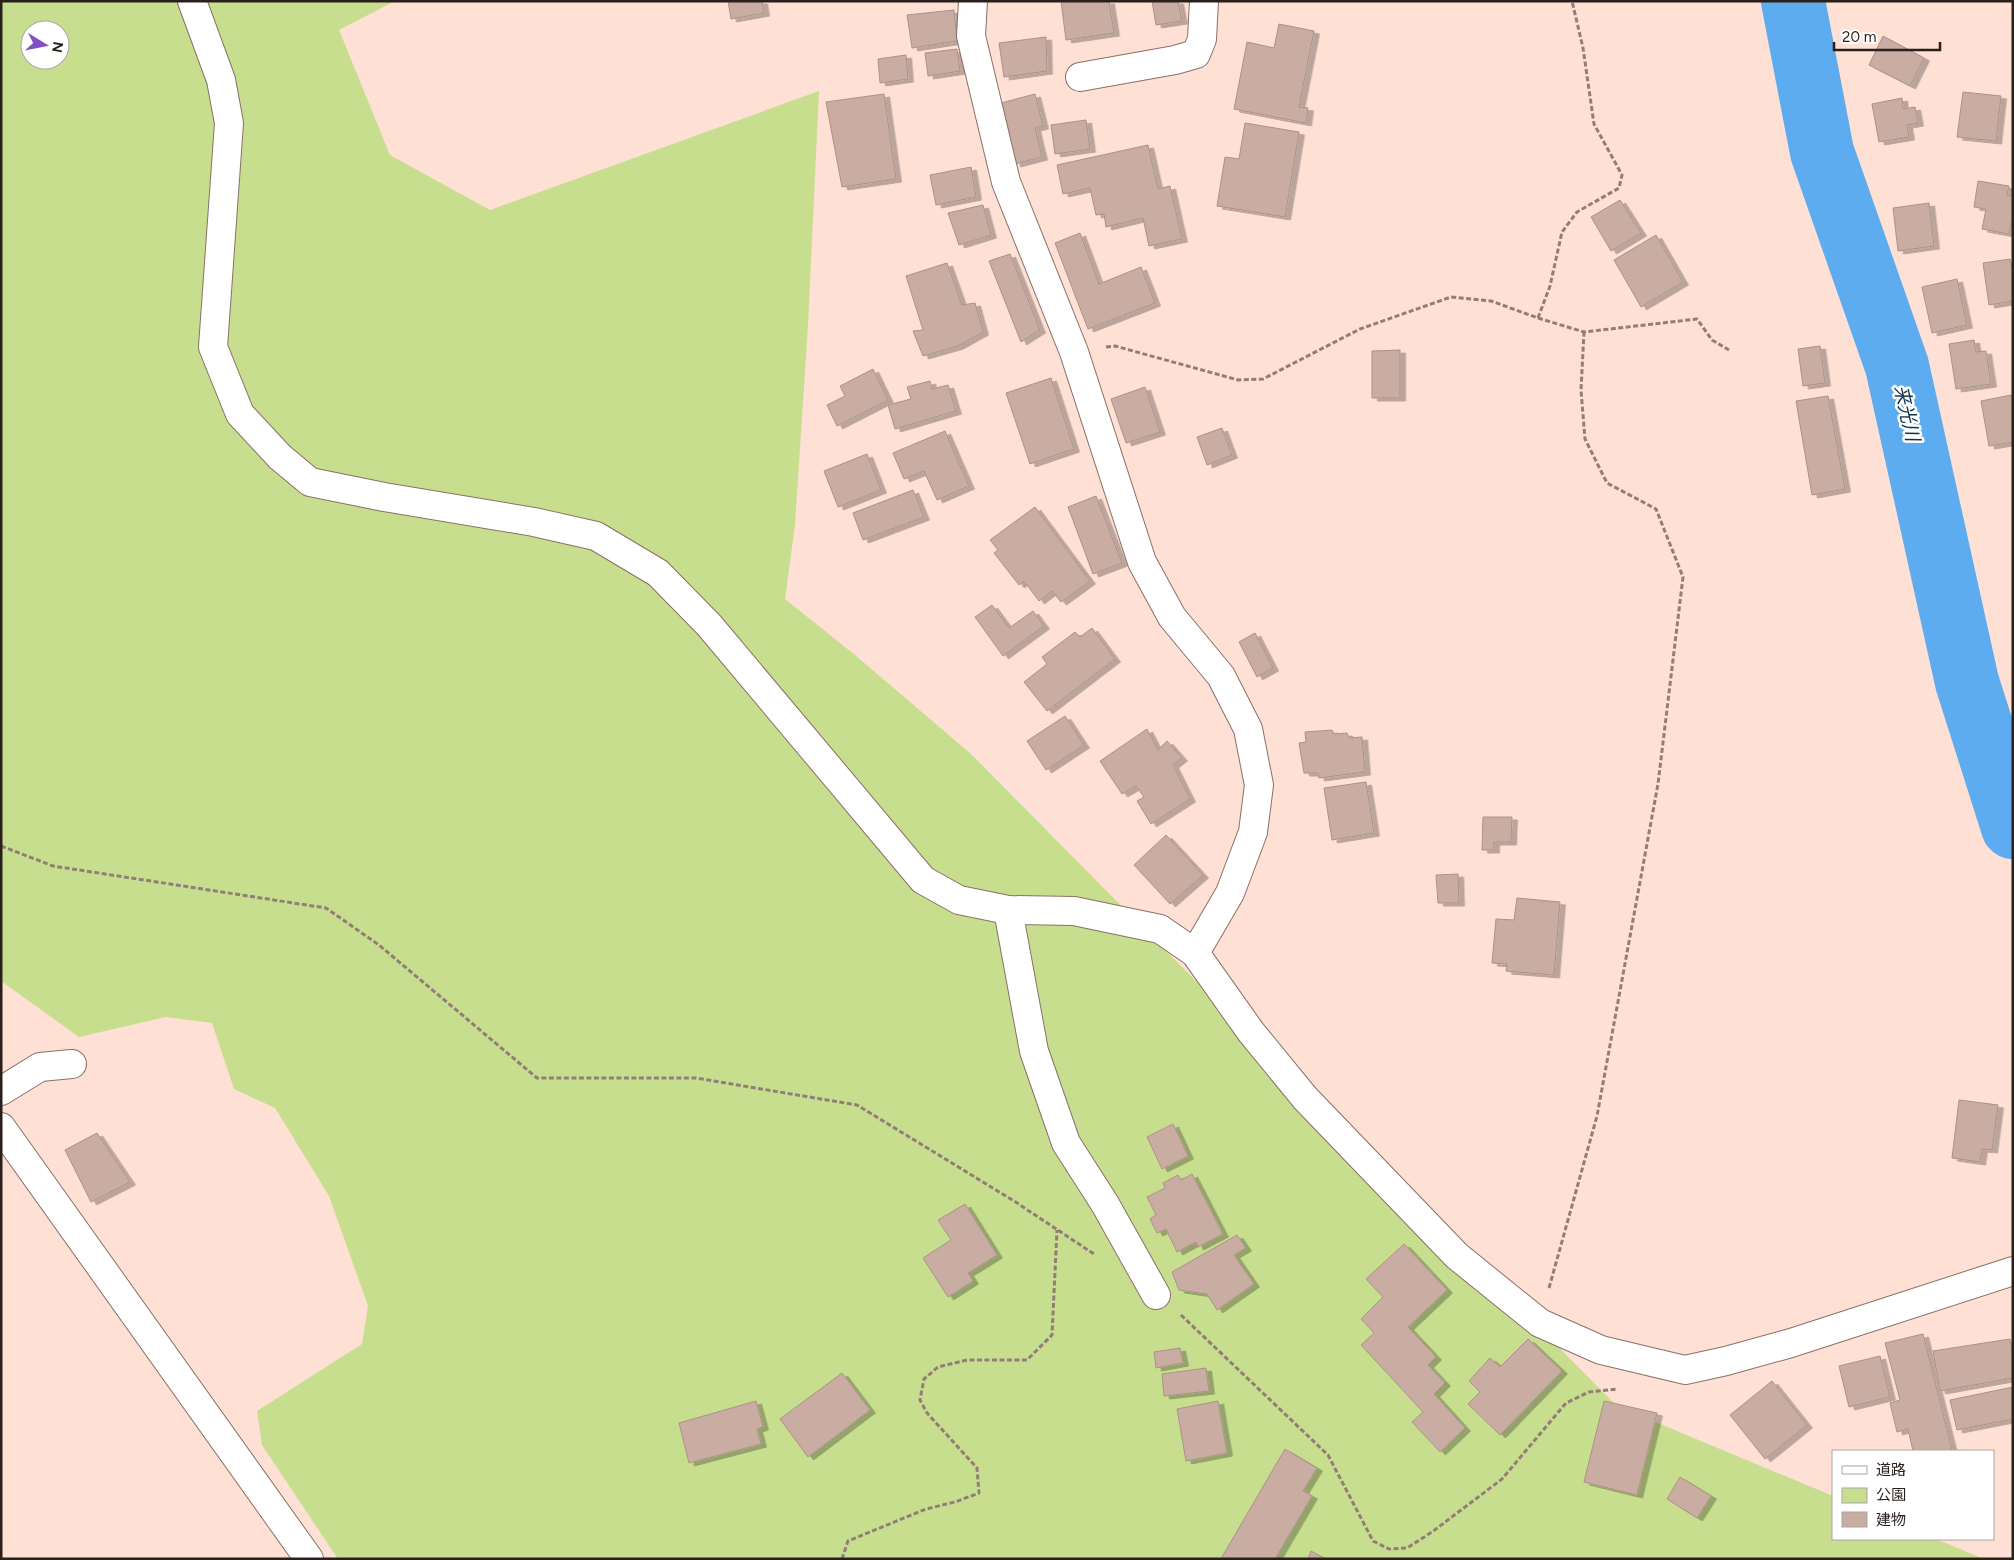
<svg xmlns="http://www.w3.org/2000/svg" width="2014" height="1560" font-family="Figtree,'Noto Sans JP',sans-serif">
  <defs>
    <filter id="shadow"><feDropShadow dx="5.5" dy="3" stdDeviation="0" flood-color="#0004"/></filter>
  </defs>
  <rect width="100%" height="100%" fill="#fee0d5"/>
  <path fill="#c8de8f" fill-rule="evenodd" d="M1 1H395L339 30 390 155 490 210 819 91 808 325 795 525 785 599 855 655 971 754 1617 1406 1833 1496V1539H1936L1984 1559H338L262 1445 257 1411 362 1344 368 1306 329 1196 275 1108 234 1089 212 1023 166 1017 79 1037 1 981ZM30 30H60V60H30Z"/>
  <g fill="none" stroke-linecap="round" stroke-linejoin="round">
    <polyline stroke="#5cacef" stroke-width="64" points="1793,1 1822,152 1897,366 1967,682 2013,827"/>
  </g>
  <g fill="#c9ada2" stroke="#ad9187" filter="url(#shadow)">
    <polygon points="728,1 762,1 764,13 731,19"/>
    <polygon points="1061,1 1109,1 1114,33 1066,40"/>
    <polygon points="1152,1 1178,1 1182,21 1156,25"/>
    <polygon points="954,10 957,41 912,48 907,15"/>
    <polygon points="1279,24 1314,31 1299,107 1308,108 1306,123 1234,109 1247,42 1274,48"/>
    <polygon points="1883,36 1924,58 1910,86 1869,65"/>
    <polygon points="1046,37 1047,71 1004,77 999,43"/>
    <polygon points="957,49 960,71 928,76 925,53"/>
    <polygon points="906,55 908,79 880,83 878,59"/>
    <polygon points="1963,92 2001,96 1996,141 1957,137"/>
    <polygon points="884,94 896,179 842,187 826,102"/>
    <polygon points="1035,94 1043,126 1035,128 1042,157 1015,164 1001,103"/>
    <polygon points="1902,98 1903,109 1915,107 1918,123 1907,125 1909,137 1879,142 1872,104"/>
    <polygon points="1086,120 1090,149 1055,154 1051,125"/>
    <polygon points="1245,123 1299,132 1285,217 1217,206 1225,157 1239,159"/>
    <polygon points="1148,145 1158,189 1170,186 1182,239 1149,246 1143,218 1106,227 1104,214 1096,215 1090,188 1063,194 1057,165"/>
    <polygon points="971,167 976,197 936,205 930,175"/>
    <polygon points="1978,181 2009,186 2007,195 2013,196 2013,213 2009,234 1982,229 1986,209 1974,207"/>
    <polygon points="1620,200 1641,233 1611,251 1591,217"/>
    <polygon points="1929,203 1934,246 1898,251 1893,208"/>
    <polygon points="983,205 991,235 959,245 948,213"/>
    <polygon points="1080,233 1099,284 1141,267 1155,303 1088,329 1055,243"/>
    <polygon points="1656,235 1683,282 1641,307 1614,260"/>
    <polygon points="1010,254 1040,330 1021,342 989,261"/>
    <polygon points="2010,259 2013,273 2013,301 1989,305 1983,263"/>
    <polygon points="947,263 962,305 975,303 983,332 958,346 923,356 913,331 923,330 906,276"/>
    <polygon points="1957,279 1967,325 1932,333 1922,287"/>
    <polygon points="1974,340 1976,352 1986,351 1991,384 1956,389 1949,344"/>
    <polygon points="1820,346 1825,383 1803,386 1798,349"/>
    <polygon points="1400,350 1400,398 1372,398 1372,351"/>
    <polygon points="873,369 888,400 837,426 827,405 845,396 840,386"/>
    <polygon points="1051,378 1074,449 1030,464 1006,393"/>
    <polygon points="930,381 932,389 948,385 956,411 895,429 888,405 911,399 907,387"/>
    <polygon points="1145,387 1160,432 1126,443 1111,399"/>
    <polygon points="2011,395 2013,403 2013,442 1989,446 1981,401"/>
    <polygon points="1828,396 1845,489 1812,495 1796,401"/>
    <polygon points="1222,428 1232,455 1207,465 1197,437"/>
    <polygon points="945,431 969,486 937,500 924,471 904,479 893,453"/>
    <polygon points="867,454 881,490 838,507 824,471"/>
    <polygon points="913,490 924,517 863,540 853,513"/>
    <polygon points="1096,496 1122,563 1093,574 1068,507"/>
    <polygon points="1035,507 1090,581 1061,602 1052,591 1039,601 1024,581 1019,585 994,553 998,550 990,540"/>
    <polygon points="992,605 1009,628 1033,611 1044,626 1003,656 975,617"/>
    <polygon points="1092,628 1115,659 1047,711 1024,682 1047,664 1042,657 1075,632 1080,637"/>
    <polygon points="1255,633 1273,668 1257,677 1239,642"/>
    <polygon points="1065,716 1084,745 1046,770 1027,741"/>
    <polygon points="1147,729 1158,750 1167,741 1182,758 1173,765 1190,799 1151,824 1137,801 1144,797 1136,786 1122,794 1100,761"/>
    <polygon points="1332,730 1334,734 1347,733 1349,738 1362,737 1365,772 1319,778 1318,773 1304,773 1299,743 1306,742 1305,732"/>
    <polygon points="1366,782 1374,833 1332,840 1324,788"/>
    <polygon points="1483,817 1512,817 1511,842 1494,842 1494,850 1482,850"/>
    <polygon points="1166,835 1203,875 1170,904 1134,865"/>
    <polygon points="1458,874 1459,903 1438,903 1436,875"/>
    <polygon points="1517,898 1560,902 1554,975 1506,971 1507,964 1492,963 1496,919 1514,920"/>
    <polygon points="1959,1100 1998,1105 1992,1150 1982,1149 1980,1162 1952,1158"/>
    <polygon points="1173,1124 1188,1156 1162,1169 1147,1137"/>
    <polygon points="97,1133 130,1182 91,1202 65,1150"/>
    <polygon points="1192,1174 1223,1234 1198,1247 1196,1242 1177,1252 1166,1229 1157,1233 1150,1219 1156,1215 1147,1197 1165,1188 1163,1183 1178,1175 1181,1180"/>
    <polygon points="965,1204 997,1255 968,1273 973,1281 948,1297 923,1258 951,1240 938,1220"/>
    <polygon points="1237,1235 1246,1248 1234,1255 1254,1284 1217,1310 1207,1294 1179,1290 1172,1272"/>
    <polygon points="1404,1244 1447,1290 1408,1327 1436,1357 1428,1365 1445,1383 1434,1394 1465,1428 1440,1452 1412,1422 1423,1412 1361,1345 1374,1333 1361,1319 1383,1297 1366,1279"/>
    <polygon points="1923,1334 1952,1450 1947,1451 1913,1451 1908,1429 1897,1432 1890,1403 1900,1400 1885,1343"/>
    <polygon points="1528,1339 1562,1371 1500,1435 1468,1404 1480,1392 1469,1381 1490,1358 1500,1367"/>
    <polygon points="2010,1339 2013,1356 2013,1378 1940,1391 1933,1351"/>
    <polygon points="1180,1348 1183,1363 1156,1368 1154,1352"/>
    <polygon points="1880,1356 1890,1397 1849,1407 1839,1366"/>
    <polygon points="1206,1368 1209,1391 1164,1396 1162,1374"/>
    <polygon points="842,1373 870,1410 808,1457 780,1419"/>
    <polygon points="1772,1381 1807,1425 1765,1459 1730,1415"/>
    <polygon points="2013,1387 2013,1419 1957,1430 1950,1400"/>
    <polygon points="756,1401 763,1427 757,1429 761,1444 689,1463 679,1423"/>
    <polygon points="1218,1401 1227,1453 1186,1461 1177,1409"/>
    <polygon points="1604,1401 1657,1413 1637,1495 1584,1482"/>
    <polygon points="1285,1449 1317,1468 1303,1491 1312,1496 1275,1559 1225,1559 1222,1557"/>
    <polygon points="1680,1477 1711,1496 1697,1518 1667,1499"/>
    <polygon points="1311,1551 1326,1559 1308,1559"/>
  </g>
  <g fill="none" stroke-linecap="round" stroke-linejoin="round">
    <g stroke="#8a7066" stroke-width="30">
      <g id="minor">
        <polyline points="192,1 221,80 229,123 213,347 240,414 280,457 310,482 384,497 534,522 596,536 658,573 709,625 923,880 959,900 1008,910 1074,911 1160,929 1195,953 1251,1032 1305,1098 1457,1256 1540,1323 1601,1350 1685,1370 1726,1361 1791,1343 2013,1271"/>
        <polyline points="973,1 971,36 1006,182 1074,352 1142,562 1172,617 1221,676 1248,729 1259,785 1253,832 1230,893 1195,953"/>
        <polyline points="1080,77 1175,60 1196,54 1202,39 1204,1"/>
        <polyline points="1008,910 1034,1051 1066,1143 1105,1204 1156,1295"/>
        <polyline points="1,1091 40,1067 72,1064"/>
        <polyline points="1,1127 309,1559"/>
      </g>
    </g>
    <g stroke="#927e76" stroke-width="3" stroke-dasharray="5 2.5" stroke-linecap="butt">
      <polyline points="1538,318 1550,286 1562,232 1577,212 1619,188 1622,175 1594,124 1583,48 1572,1"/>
      <polyline points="1106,347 1115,346 1238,380 1263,379 1360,329 1451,297 1491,301 1538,318 1584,332 1697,319 1712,340 1729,350"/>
      <polyline points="1,846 53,866 326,908 379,945 537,1078 696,1078 857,1105 1014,1201 1094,1254"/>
      <polyline points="1549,1288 1597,1116 1658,784 1683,577 1656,509 1607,483 1585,439 1581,390 1584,332"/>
      <polyline points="1181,1315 1328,1455 1373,1541 1389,1549 1407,1548 1432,1532 1502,1479 1566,1403 1589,1392 1617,1389"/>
      <polyline points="842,1559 848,1541 926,1509 955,1502 979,1493 977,1468 927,1413 920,1400 924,1379 938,1367 967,1360 1027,1360 1052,1335 1057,1230"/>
    </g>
    <use href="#minor" stroke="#fff" stroke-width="28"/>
  </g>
  <g text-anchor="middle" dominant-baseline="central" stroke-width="5" stroke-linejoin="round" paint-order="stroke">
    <g font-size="19" font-style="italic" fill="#0f314c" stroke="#fff">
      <text transform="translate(1907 413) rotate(77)">来光川</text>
    </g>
  </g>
  <rect width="2014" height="1560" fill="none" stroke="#2a1f1b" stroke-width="5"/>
  <rect x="1832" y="1450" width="162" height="90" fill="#ffffff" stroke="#aaa5a4"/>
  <rect x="1842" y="1466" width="25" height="8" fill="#ffffff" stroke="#aaa5a4"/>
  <text x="1876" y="1475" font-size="15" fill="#2a1f1b">道路</text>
  <rect x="1842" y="1488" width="25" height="15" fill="#c8de8f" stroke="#aaa5a4"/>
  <text x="1876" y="1500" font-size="15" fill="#2a1f1b">公園</text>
  <rect x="1842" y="1512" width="25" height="15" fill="#c9ada2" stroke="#aaa5a4"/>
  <text x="1876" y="1525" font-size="15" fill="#2a1f1b">建物</text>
  <g transform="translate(45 45) rotate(100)"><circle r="24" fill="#ffffff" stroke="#aaa5a4"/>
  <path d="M0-4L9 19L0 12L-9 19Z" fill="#814fc6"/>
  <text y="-8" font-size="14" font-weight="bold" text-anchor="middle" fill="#2a1f1b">N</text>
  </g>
  <path d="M1834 42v8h106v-8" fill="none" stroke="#2a1f1b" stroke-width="2.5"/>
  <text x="1842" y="42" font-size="15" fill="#2a1f1b" stroke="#ffffff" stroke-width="4" paint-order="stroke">20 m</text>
</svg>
